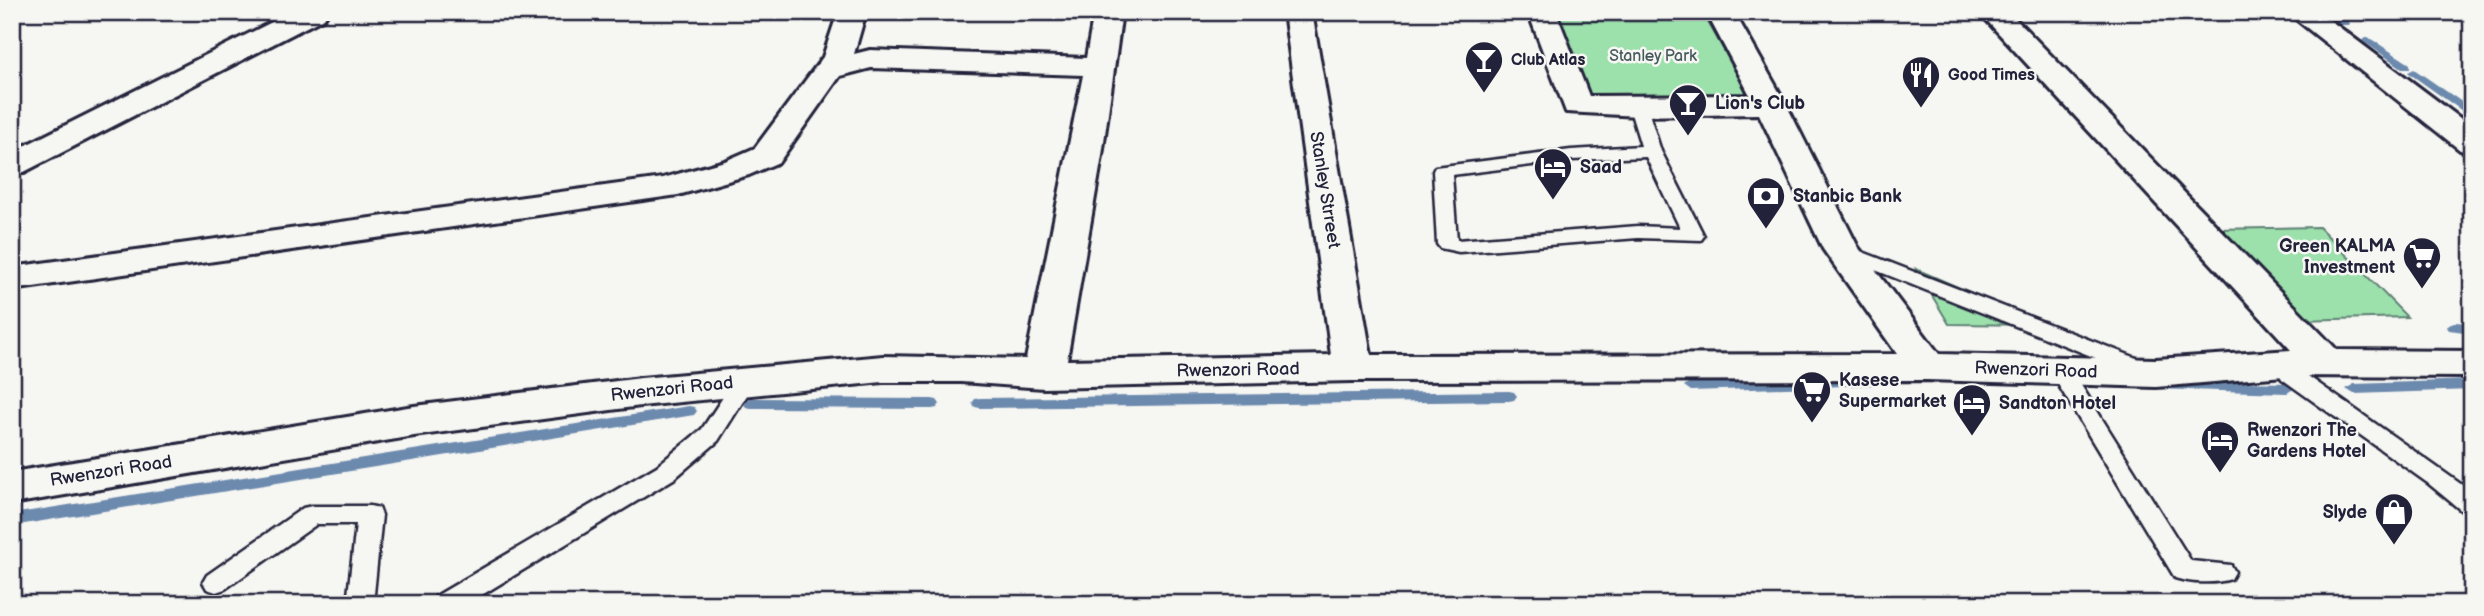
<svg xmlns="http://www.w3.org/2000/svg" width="2484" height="616" font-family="'Balsamiq Sans',sans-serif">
  <rect width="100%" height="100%" fill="#f6f6f2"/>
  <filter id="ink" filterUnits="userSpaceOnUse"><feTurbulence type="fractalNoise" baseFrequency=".0143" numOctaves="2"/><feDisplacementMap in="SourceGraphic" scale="14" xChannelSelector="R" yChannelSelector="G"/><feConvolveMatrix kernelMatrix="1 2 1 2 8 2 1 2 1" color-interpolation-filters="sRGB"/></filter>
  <g filter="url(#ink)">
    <g fill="#9ce0ac" stroke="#5f8174" stroke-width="2">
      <polygon points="1554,12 1702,12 1752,99 1585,99"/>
      <polygon points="2319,227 2407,317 2299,320 2216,229"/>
      <polygon points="1916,269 2045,325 1949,324"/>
    </g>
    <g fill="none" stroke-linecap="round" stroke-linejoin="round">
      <g fill="#6c8aae" fill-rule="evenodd">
        <polygon points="2325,12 2337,12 2350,23 2349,25 2341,25"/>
        <polygon points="2368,37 2410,64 2410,68 2402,68 2364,42 2363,40"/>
        <polygon points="2414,69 2472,109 2472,118 2410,74 2408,72"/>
        <polygon points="2454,322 2472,323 2472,333 2449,330 2447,327 2449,324"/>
        <polygon points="1870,376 1877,381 1875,385 1691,391 1684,386 1691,381"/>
        <polygon points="2159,380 2287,383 2295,388 2287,393 2154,389 2152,385 2154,381"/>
        <polygon points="2472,380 2472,390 2354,394 2346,389 2354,384"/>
        <polygon points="1509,391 1514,392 1517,396 1514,400 1509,401 980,408 975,407 972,403 975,399 980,398"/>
        <polygon points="751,398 932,399 937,400 940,404 937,408 932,409 751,408 746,407 743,403 746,399"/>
        <polygon points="689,406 694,407 697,411 694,415 12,526 12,514"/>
      </g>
      <g stroke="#22223b" stroke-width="5">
        <g id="service">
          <path d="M1638 102 1647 107 1661 151 1704 236 1701 240 1638 238 1459 252 1440 248 1437 244 1433 171 1435 167 1571 150 1641 146 1629 107ZM1646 157 1680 228 1638 226 1457 240 1452 175 1571 160Z"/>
          <polygon points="1842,244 2152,364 2155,369 2152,374 2144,376 2136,374 1835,254 1832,250 1835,246"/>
          <polygon points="2284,356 2292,358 2298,369 2472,492 2472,515 2463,512 2429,484 2282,379 2273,363 2276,358"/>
          <path d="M2061 364 2069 366 2191 561 2231 565 2235 572 2231 579C2215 584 2191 583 2175 578L2050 371 2053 366Z"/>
          <polygon points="745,373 753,376 756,381 718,441 675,478 467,604 432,604 436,596 657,466 702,429 737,376"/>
          <polygon points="312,506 370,506 379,508 382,515 373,604 347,604 356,524 317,524 225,589 216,592 207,589 203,582 207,575 303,508"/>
        </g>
      </g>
      <g stroke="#22223b" stroke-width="6">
        <g id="minor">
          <polygon points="292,12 328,12 324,18 24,172 12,175 12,152"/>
          <polygon points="838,12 866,12 854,54 870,50 1086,58 1094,12 1122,12 1102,156 1067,360 1331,355 1284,12 1312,12 1371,355 1897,354 1823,249 1759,114 1638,116 1566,112 1528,12 1556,12 1589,96 1750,95 1706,12 1734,12 1786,104 1858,247 1939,354 2156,359 2291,350 1979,12 2009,12 2337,350 2472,351 2472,377 2284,376 2156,387 1927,380 1353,381 1044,388 961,382 883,382 641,406 414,436 12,504 12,472 414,406 641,378 883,356 1026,359 1083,75 871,68 840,76 779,162 749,175 678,195 12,290 12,267 663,178 725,161 755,148 823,57"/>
        </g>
      </g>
      <g stroke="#22223b" stroke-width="6">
        <polygon id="tertiary" points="2287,12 2319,12 2472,127 2472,153 2460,150"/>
      </g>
      <use href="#service" fill="#f6f6f2" fill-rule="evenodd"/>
      <use href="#minor" fill="#f6f6f2" fill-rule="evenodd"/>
      <use href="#tertiary" fill="#f6f6f2" fill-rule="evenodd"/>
    </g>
  </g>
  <defs>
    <g id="bar-pin" transform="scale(2.0125)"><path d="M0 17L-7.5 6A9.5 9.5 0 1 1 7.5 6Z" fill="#22223b" stroke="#f6f6f2"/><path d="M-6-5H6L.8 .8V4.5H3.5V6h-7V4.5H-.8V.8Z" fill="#fff"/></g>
    <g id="restaurant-pin" transform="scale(2.0125)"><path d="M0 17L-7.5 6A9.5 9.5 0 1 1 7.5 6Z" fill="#22223b" stroke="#f6f6f2"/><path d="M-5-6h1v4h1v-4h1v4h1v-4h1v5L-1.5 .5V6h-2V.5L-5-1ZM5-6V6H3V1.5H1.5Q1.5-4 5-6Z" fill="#fff"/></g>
    <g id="hotel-pin" transform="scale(2.0125)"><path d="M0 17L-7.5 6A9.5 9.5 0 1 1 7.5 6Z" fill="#22223b" stroke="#f6f6f2"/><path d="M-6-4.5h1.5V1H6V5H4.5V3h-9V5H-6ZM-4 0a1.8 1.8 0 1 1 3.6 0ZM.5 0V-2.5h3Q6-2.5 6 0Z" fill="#fff"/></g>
    <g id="bank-pin" transform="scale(2.0125)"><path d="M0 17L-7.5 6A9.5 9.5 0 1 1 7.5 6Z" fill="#22223b" stroke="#f6f6f2"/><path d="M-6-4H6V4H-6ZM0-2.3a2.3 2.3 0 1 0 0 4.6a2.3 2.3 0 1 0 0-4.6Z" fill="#fff"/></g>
    <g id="supermarket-pin" transform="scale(2.0125)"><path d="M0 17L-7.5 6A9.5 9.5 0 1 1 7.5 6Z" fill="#22223b" stroke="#f6f6f2"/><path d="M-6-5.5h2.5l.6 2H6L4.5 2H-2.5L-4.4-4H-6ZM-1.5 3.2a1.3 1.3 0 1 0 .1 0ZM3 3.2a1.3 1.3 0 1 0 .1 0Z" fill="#fff"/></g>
    <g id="shop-pin" transform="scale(2.0125)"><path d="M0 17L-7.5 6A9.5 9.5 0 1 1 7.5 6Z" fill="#22223b" stroke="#f6f6f2"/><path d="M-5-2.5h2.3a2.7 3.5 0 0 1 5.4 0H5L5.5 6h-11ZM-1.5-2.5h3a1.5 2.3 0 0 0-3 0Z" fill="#fff"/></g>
  </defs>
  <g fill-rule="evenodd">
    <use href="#bar-pin" x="1484" y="60"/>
    <use href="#restaurant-pin" x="1921" y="75"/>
    <use href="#bar-pin" x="1688" y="103"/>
    <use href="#hotel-pin" x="1553" y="167"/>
    <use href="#bank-pin" x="1766" y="196"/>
    <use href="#supermarket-pin" x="2422" y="256"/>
    <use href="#supermarket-pin" x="1812" y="390"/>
    <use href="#hotel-pin" x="1972" y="403"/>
    <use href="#hotel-pin" x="2220" y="440"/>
    <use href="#shop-pin" x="2394" y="512"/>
  </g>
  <g text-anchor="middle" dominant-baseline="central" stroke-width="5" stroke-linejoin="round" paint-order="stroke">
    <g font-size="16" fill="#475b5d" stroke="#f6f6f2">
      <text x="1653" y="56">Stanley Park</text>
    </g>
    <g font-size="16" font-weight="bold" fill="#22223b" stroke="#f6f6f2" text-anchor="start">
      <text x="1511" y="60">Club Atlas</text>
      <text x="1948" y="75">Good Times</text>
    </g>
    <g font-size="18" font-weight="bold" fill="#22223b" stroke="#f6f6f2" text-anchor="start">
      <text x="1715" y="103">Lion's Club</text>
      <text x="1580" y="167">Saad</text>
      <text x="1793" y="196">Stanbic Bank</text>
      <text x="2395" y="246" text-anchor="end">Green KALMA<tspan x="2395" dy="21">Investment</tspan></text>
      <text x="1839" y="380">Kasese<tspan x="1839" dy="21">Supermarket</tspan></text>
      <text x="1999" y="403">Sandton Hotel</text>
      <text x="2247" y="430">Rwenzori The<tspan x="2247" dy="21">Gardens Hotel</tspan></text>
      <text x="2367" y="512" text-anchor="end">Slyde</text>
    </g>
    <g font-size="18" fill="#22223b" stroke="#f6f6f2">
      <text transform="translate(1325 190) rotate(81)">Stanley Strreet</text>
      <text transform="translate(1238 370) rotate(-1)">Rwenzori Road</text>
      <text transform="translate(2036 370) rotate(2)">Rwenzori Road</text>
      <text transform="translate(672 389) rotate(-6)">Rwenzori Road</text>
      <text transform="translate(111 471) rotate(-9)">Rwenzori Road</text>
    </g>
  </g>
  <rect width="2484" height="616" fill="none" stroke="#f6f6f2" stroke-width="42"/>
  <rect x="21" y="21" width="2442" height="574" fill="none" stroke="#22223b" stroke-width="2.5" filter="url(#ink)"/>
</svg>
